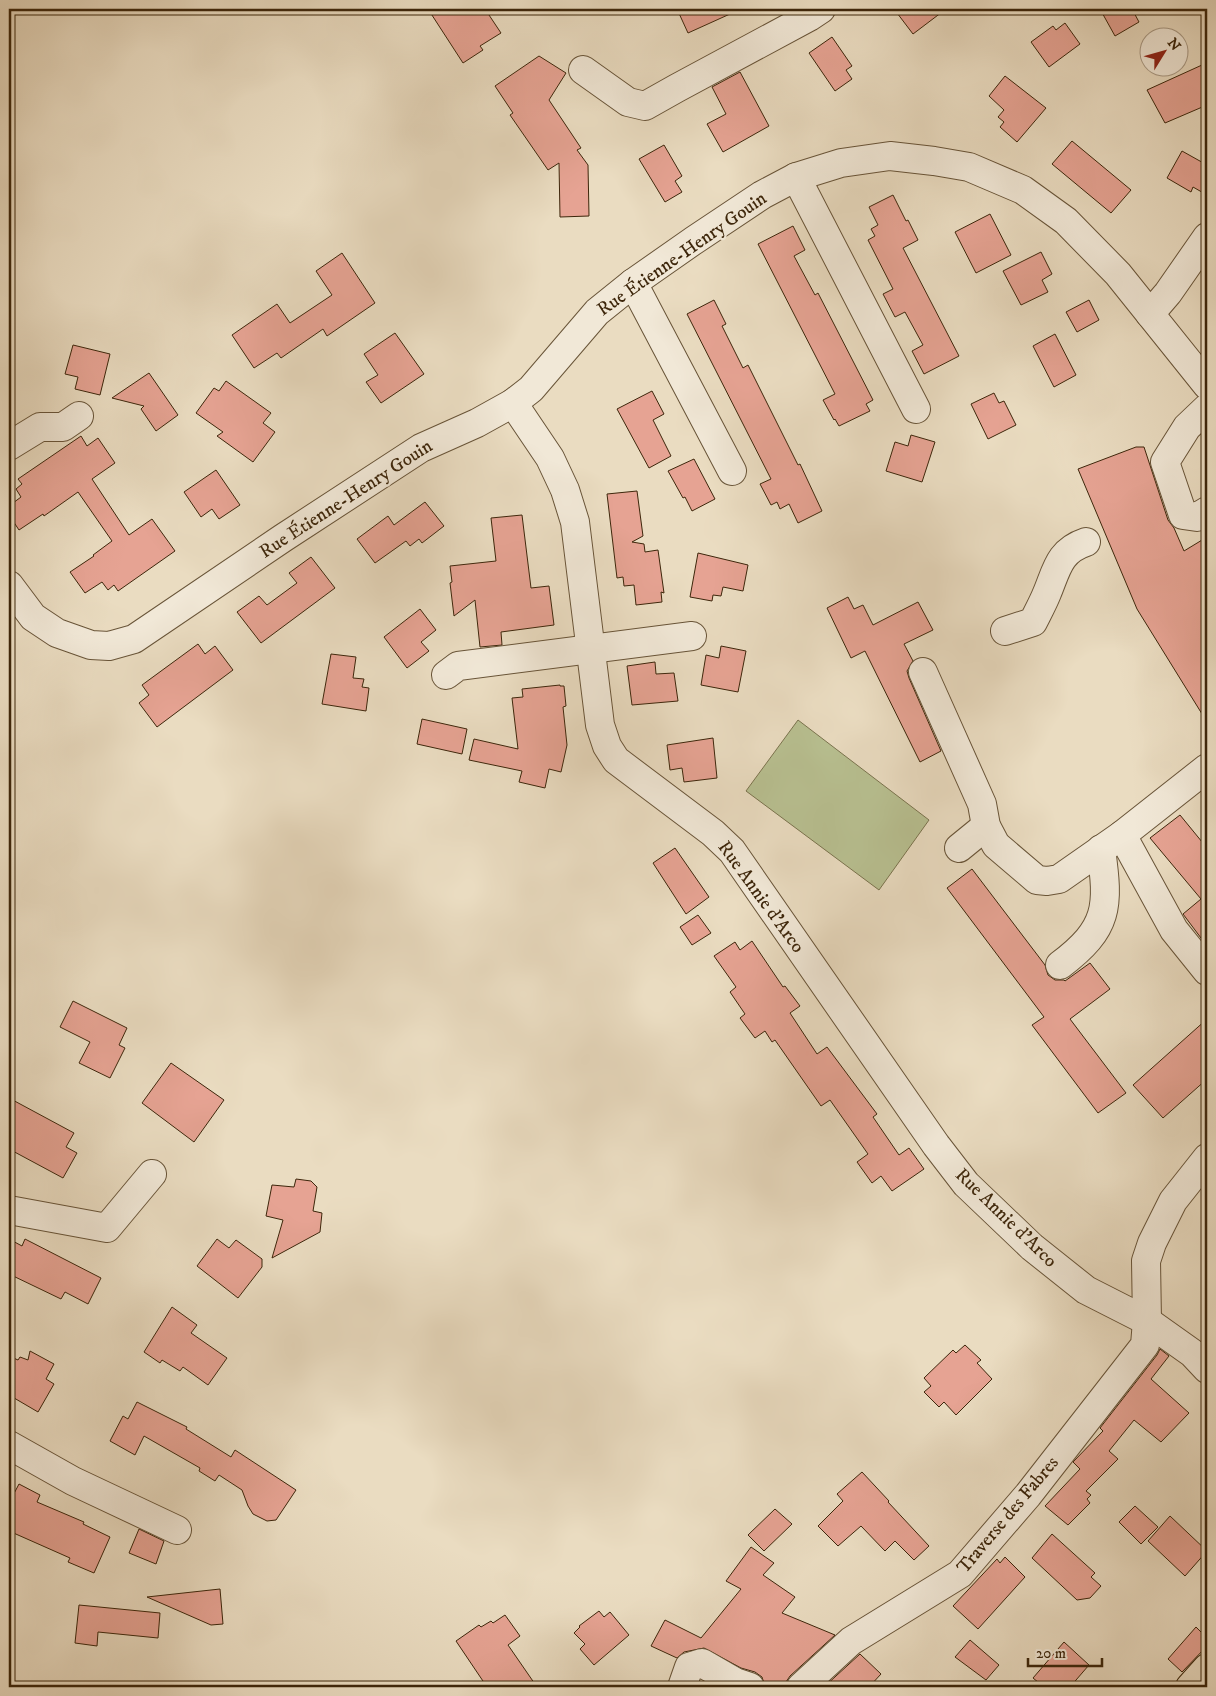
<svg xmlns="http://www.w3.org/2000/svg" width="1216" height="1696" font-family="'IM FELL DW Pica',serif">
  <rect width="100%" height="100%" fill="#eadcc1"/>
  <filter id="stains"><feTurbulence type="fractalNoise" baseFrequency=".004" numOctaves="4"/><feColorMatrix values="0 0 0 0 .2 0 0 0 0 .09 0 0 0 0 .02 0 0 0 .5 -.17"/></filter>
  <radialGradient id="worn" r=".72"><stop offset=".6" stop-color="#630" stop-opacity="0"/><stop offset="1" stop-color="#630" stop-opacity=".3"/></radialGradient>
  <polygon fill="#b8c091" stroke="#7a734e" points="798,720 929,820 879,890 746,791"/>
  <g fill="#e6a393" stroke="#3d260b">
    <polygon points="428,9 485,9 501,33 480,46 483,50 463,63"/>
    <polygon points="677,9 741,9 688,33"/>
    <polygon points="894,9 946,9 913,34"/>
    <polygon points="1100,9 1132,9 1139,22 1115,36"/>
    <polygon points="1065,23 1080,44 1049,67 1031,42 1053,26 1056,30"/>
    <polygon points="832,37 852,66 846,70 852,79 835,91 809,53"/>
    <polygon points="539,56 566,73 549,100 581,148 577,150 588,165 589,216 560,217 559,163 548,170 510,115 513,113 495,86"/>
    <polygon points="1202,65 1207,77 1207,105 1165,123 1147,90"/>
    <polygon points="740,72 769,126 723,152 707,124 726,114 712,87"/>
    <polygon points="1005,76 1046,108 1017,142 1000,127 1004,122 998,117 1004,110 989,96"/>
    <polygon points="1072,141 1131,190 1111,213 1052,164"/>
    <polygon points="664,145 682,176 675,181 682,192 665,202 639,159"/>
    <polygon points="1182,151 1207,165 1207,195 1193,187 1191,192 1167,178"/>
    <polygon points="893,195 906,221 908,220 918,240 903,248 959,356 924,374 912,351 923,345 905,312 895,317 883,294 893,289 868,240 875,236 871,229 878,225 869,207"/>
    <polygon points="990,214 1011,255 976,273 955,232"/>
    <polygon points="793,226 805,250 794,256 815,295 818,293 873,400 866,404 870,411 839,426 835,419 834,420 823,400 835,394 758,244"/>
    <polygon points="1041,252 1052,274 1042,280 1048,292 1021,305 1003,271"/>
    <polygon points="342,253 375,303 327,336 323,329 281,358 277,353 254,368 232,335 277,304 290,323 332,295 316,271"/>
    <polygon points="714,300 726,324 722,326 743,368 748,365 798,465 800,464 822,511 798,523 789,504 780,509 777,502 771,505 760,484 771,479 687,314"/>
    <polygon points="1089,300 1099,320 1077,332 1066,312"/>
    <polygon points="395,333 424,374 381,403 366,382 378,375 364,354"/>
    <polygon points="1055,334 1076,375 1054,387 1033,346"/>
    <polygon points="73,345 110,354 100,395 75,389 78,377 65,374"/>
    <polygon points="149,373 178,415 156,431 141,409 144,406 112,398"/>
    <polygon points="226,381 271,413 263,423 275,432 253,462 217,436 223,432 196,413 214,388 219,391"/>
    <polygon points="652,391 664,414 653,420 671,456 649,468 617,409"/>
    <polygon points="994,393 999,403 1004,401 1016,425 988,439 971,404"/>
    <polygon points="911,435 935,442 922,482 886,471 895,442 908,446"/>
    <polygon points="81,436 87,446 98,438 115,463 92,479 129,535 152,519 175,551 118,591 114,585 108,590 102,582 85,593 70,572 94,556 93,555 112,541 78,492 44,516 43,514 19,530 9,515 9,506 21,497 16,489 22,484 18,479"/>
    <polygon points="1136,447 1144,447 1168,520 1174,528 1184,551 1207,537 1207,722 1137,609 1078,469"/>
    <polygon points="694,459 715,499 692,511 685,497 683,498 668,471"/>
    <polygon points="216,470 240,505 219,519 212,509 201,517 184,492"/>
    <polygon points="637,491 643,536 632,542 644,544 645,552 658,550 664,593 661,592 662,602 636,605 634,585 624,586 623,577 617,578 607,494"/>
    <polygon points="425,502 444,526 422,543 419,539 410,546 406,541 375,563 357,539 388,516 394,525"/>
    <polygon points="522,515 531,588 549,586 554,625 501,632 502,645 480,647 475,600 454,616 450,583 452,582 450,566 496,561 491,518"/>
    <polygon points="698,553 748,565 743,591 723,587 721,596 713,595 712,601 690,597"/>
    <polygon points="311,557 335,588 261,643 237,612 259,596 267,605 297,583 289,573"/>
    <polygon points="848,597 854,609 863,605 873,625 918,602 933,630 904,644 913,661 907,671 909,678 941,751 920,762 865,651 851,658 827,608"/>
    <polygon points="420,609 436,630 421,642 429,651 407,668 384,637"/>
    <polygon points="198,644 205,654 215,646 233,670 157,727 139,703 149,695 142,685"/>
    <polygon points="721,646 746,651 738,692 701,685 706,655 719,658"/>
    <polygon points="331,654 356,657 353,678 364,679 362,687 369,688 366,711 322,704"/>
    <polygon points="655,662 656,674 674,673 678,701 632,705 627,666"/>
    <polygon points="560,685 560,686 564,686 566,706 563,707 567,745 561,772 549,769 545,788 519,782 522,771 469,760 474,739 518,749 512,698 523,697 522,689"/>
    <polygon points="422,719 467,729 462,754 417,744"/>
    <polygon points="713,738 717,778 684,782 682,768 670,770 667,745"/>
    <polygon points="1180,815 1207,848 1207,946 1183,914 1201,899 1150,838"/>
    <polygon points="675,848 709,897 686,914 653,863"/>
    <polygon points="972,869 1045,965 1048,975 1055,980 1064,980 1065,981 1090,963 1110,989 1070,1019 1126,1093 1098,1113 1032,1025 1044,1017 947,888"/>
    <polygon points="698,915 711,933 692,945 680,927"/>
    <polygon points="752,941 783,987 785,986 800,1006 790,1013 817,1054 827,1047 877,1114 873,1117 899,1155 909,1148 924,1169 892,1191 881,1176 872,1183 857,1162 868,1154 830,1100 821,1106 775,1040 772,1042 765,1031 755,1038 740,1018 745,1014 730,992 736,987 714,956 735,942 740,950"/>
    <polygon points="73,1001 127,1028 119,1045 125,1048 110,1078 79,1063 90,1042 60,1027"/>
    <polygon points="1207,1019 1207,1079 1163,1118 1133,1085"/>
    <polygon points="171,1063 224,1100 194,1142 142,1103"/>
    <polygon points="9,1098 74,1133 66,1147 77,1153 63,1178 9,1149"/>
    <polygon points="296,1179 311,1181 317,1187 313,1211 322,1213 320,1232 272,1258 283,1220 266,1216 272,1185 294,1187"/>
    <polygon points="9,1239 22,1246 25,1239 101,1278 88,1304 65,1292 61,1299 9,1274"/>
    <polygon points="217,1239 229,1248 236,1240 262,1259 262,1267 238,1298 197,1266"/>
    <polygon points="172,1307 197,1325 191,1333 227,1358 208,1385 183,1367 180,1371 162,1360 160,1363 144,1352"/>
    <polygon points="965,1345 981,1360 977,1363 992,1379 956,1415 944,1402 939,1407 924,1392 931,1386 924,1378 953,1350 956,1353"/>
    <polygon points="1160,1349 1169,1356 1151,1379 1189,1413 1161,1442 1134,1420 1109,1451 1118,1459 1086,1491 1091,1495 1087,1499 1090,1503 1068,1525 1045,1506 1080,1469 1073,1462 1103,1431 1100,1428 1157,1355"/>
    <polygon points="30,1351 54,1364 46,1379 54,1384 38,1412 9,1395 9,1356 18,1360 20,1357 28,1360"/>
    <polygon points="137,1402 187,1427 186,1429 231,1457 235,1450 296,1490 276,1520 267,1521 253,1514 248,1506 242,1490 219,1475 215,1481 199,1471 200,1468 144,1436 135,1455 110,1441 123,1416 128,1419"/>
    <polygon points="862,1472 889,1501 888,1502 929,1546 914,1560 895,1541 885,1551 861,1526 838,1546 818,1526 843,1501 837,1494"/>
    <polygon points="19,1484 40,1495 37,1502 84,1522 83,1524 110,1537 94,1573 68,1562 70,1558 9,1531 9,1503"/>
    <polygon points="1135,1506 1158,1527 1141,1544 1119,1522"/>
    <polygon points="775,1509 792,1524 764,1551 748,1535"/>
    <polygon points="1170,1516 1207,1551 1185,1576 1148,1541"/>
    <polygon points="139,1529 164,1541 156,1564 129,1553"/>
    <polygon points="1052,1534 1095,1573 1091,1577 1101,1586 1090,1598 1077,1600 1032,1558"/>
    <polygon points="751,1547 774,1563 763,1575 795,1597 782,1613 835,1635 790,1676 786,1682 786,1687 765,1687 762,1677 755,1672 741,1668 704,1648 684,1652 677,1658 651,1646 665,1620 701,1638 741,1589 726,1581"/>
    <polygon points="1005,1557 1025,1577 978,1629 953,1606 997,1559 1000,1563"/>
    <polygon points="220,1589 223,1624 211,1625 147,1597"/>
    <polygon points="79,1605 160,1613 158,1638 98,1632 97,1646 75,1643"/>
    <polygon points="599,1611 604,1617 610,1612 629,1635 594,1665 580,1649 585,1644 574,1633 580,1627 579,1626"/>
    <polygon points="505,1615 520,1636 508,1645 537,1687 487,1687 456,1641 479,1625 481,1627 491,1621 493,1623"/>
    <polygon points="1196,1627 1207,1638 1207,1646 1182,1672 1168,1659"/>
    <polygon points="970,1640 999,1665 986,1680 955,1657"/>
    <polygon points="1064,1642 1089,1665 1070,1687 1044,1687 1033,1678"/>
    <polygon points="860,1654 881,1674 869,1687 824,1687"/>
  </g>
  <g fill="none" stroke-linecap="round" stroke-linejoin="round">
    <g stroke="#685438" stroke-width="30">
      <g id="minor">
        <polyline points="583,70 628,102 645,106 677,88 809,17 821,9"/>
        <polyline points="796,177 916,409"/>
        <polyline points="633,283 732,471"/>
        <polyline points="1150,314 1168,293 1207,237"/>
        <polyline points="513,403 550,458 565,490 575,522 600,725 607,746 616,760 713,833 732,851 936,1145 966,1184 1032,1247 1086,1290 1147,1321 1192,1353 1207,1369"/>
        <polyline points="1207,408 1187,427 1165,462 1183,515 1197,517 1207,511"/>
        <polyline points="9,446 40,427 63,427 79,416"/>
        <polyline points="9,585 33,617 57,633 91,645 109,646 134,639 283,538 421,448 477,423 513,403 531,389 597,312 633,283 693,241 762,195 796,177 841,163 890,156 934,161 969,167 1023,190 1066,221 1118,274 1207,385"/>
        <path d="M1005 631 1033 622C1038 612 1043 603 1047 593 1057 569 1059 551 1086 542"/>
        <polyline points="923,672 982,804 986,826 996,845 1037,880 1047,881 1059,879 1122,835 1207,768"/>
        <polyline points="446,675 458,666 692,636"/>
        <polyline points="1122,835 1174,930 1207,971"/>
        <polyline points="959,848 986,826"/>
        <path d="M1060 965C1109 928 1109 907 1101 849"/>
        <polyline points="9,1210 107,1228 152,1174"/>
        <polyline points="9,1445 73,1481 177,1530"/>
        <polyline points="682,1687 689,1667 702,1663 735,1682 750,1687"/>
        <polyline points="801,1687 851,1641 960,1574 1028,1495 1145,1345 1147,1321 1146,1261 1152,1243 1173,1201 1207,1158"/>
      </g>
    </g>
    <g stroke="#3d260b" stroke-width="30">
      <polyline id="major" points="1190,1687 1207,1668"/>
    </g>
    <use href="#minor" stroke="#f1e8d7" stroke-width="28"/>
    <use href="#major" stroke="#eadcc1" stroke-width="28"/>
  </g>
  <g text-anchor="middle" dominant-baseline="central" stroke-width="4.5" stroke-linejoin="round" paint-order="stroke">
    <g font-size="19" fill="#3d260b" stroke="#f1e8d7">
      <text transform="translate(682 254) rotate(-35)">Rue Étienne-Henry Gouin</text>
      <text transform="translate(346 499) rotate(-33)">Rue Étienne-Henry Gouin</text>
      <text transform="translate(761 897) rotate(54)">Rue Annie d'Arco</text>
      <text transform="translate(1006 1218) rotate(44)">Rue Annie d'Arco</text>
      <text transform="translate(1008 1515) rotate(-50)">Traverse des Fabres</text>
    </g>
  </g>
  <rect width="1216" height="1696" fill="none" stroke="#eadcc1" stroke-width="30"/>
  <rect x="10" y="10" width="1196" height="1676" fill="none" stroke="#3d260b" stroke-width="2.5"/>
  <rect x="15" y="15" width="1186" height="1666" fill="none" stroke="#3d260b"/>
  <g transform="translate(1164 52) rotate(53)"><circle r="24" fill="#f1e8d7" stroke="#a99a85"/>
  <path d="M0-4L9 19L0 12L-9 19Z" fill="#8f2418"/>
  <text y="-8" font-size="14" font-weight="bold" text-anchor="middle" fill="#3d260b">N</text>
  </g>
  <path d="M1028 1658v8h74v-8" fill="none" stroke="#3d260b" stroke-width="2.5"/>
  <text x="1036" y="1658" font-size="15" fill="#3d260b" stroke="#f1e8d7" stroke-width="4" paint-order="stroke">20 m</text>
  <rect width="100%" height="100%" filter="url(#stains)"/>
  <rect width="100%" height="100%" fill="url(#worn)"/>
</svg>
